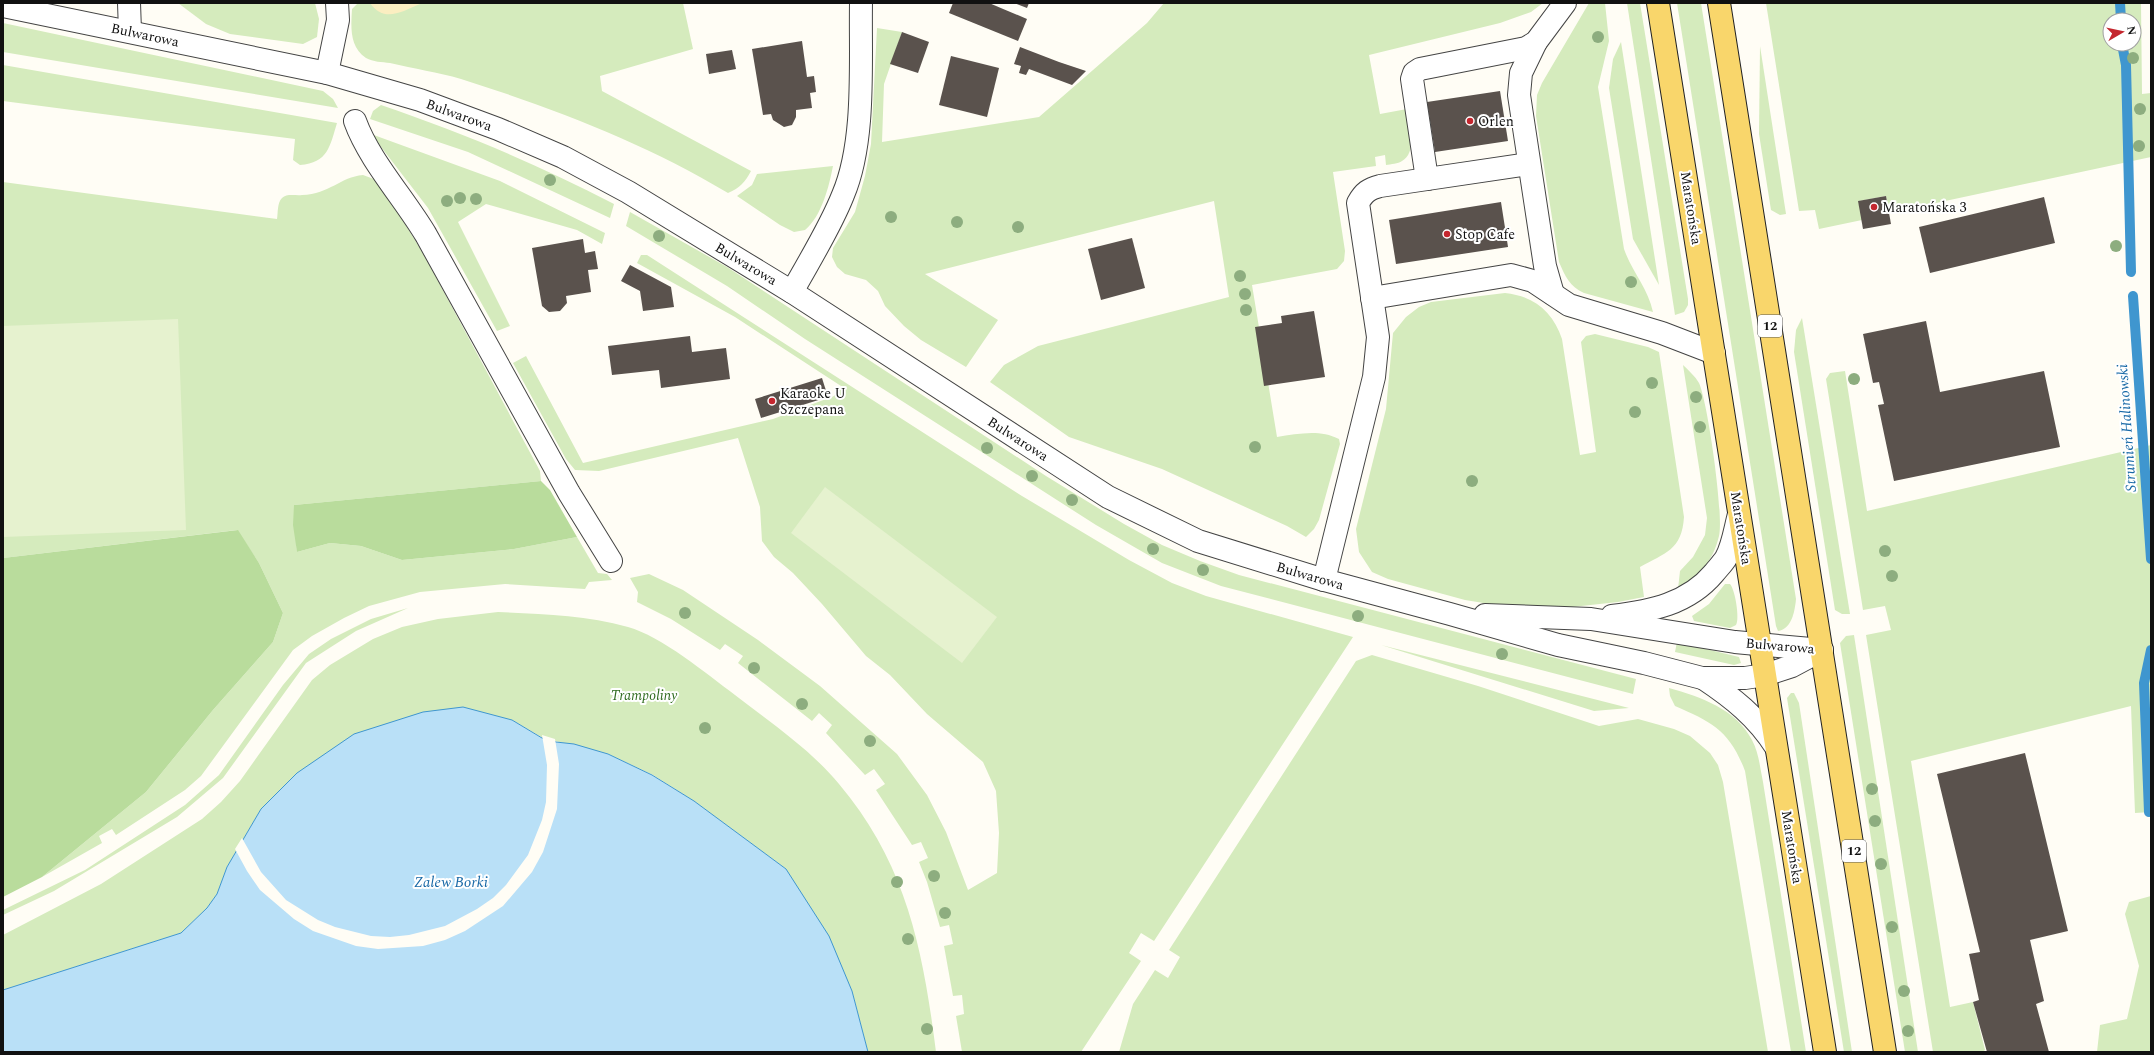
<svg xmlns="http://www.w3.org/2000/svg" width="2154" height="1055" font-family="Spectral,serif">
  <rect width="100%" height="100%" fill="#fffdf5"/>
  <g fill="#d5ebbd" fill-rule="evenodd">
    <polygon points="178,3 315,3 319,19 317,37 303,44 230,34 206,24"/>
    <path d="M358 3H683L693 49 600 76 602 91 751 171C745 182 740 188 728 193 645 143 553 108 461 79 438 72 414 69 390 63 382 62 373 62 366 58 349 47 351 26 352 9Z"/>
    <path d="M1164 3H1543L1531 12 1500 23 1369 55 1380 114 1407 109C1409 123 1418 152 1402 161 1398 164 1391 164 1386 165L1385 155 1375 157 1376 166 1333 172 1345 251 1344 261 1337 269 1252 285 1277 437C1298 434 1319 429 1339 439L1340 444 1319 520 1314 529 1306 537 1287 526 1162 469 1069 437 990 382 1004 365 1038 346 1229 297 1214 201 925 274 998 320 966 367 921 340 904 326 885 306 878 291 866 280 845 274 837 267 832 257 833 248 855 212 865 176 871 144 877 28 902 32 884 84 882 142 1039 117 1147 23Z"/>
    <path d="M1589 3H1605L1609 41 1598 87 1624 249C1632 272 1648 288 1653 312L1584 293C1570 287 1565 276 1559 262L1536 116 1537 95 1542 83Z"/>
    <polygon points="1627,3 1640,3 1688,299 1688,305 1684,312 1675,315"/>
    <path d="M1677 3H1701L1796 599C1795 610 1792 629 1778 631L1776 626Z"/>
    <path d="M1766 3H2141L2142 94 2151 93V157L1889 213 1886 196 1859 201 1862 220 1819 229 1815 210 1799 211ZM2110 20H2134V44H2110Z"/>
    <polygon points="3,23 323,91 333,99 338,108 3,52"/>
    <polygon points="1621,42 1659,285 1633,239 1609,88 1613,59"/>
    <polygon points="1760,46 1786,214 1780,215 1771,210 1759,134"/>
    <path d="M3 65 337 123C330 146 328 163 300 165L293 160 295 139 3 101Z"/>
    <path d="M381 105C463 133 537 164 614 204L610 218 468 152 370 119 373 111Z"/>
    <polygon points="371,134 500,181 605,233 602,244 577,230 486,204 458,222 510,326 497,331 428,208"/>
    <path d="M833 166C829 186 822 216 805 230L794 232 780 225 737 196 752 185 757 174Z"/>
    <path d="M363 175 379 181 402 219 423 253 540 471 541 481 294 505 297 552 330 543 361 546 402 560 514 549 577 537 598 573 607 574 612 580 589 582 585 589 505 584 420 592 369 606 344 618 312 636 293 650 201 776 185 790 116 835 112 829 99 836 102 843 42 877 146 792 213 710 273 642 283 613 259 563 237 530 3 558V182L277 219C278 213 277 203 282 198 287 193 296 196 302 195 330 194 340 177 363 175Z"/>
    <polygon points="630,212 727,267 1046,476 1124,524 1162,545 1200,561 1239,575 1636,679 1633,694 1221,586 1162,563 1096,525 805,339 727,286 626,226"/>
    <polygon points="641,255 647,255 1022,496 1129,560 1172,583 1206,596 1353,637 1154,941 1141,933 1129,953 1141,961 1081,1052 962,1052 956,1016 964,1014 962,995 953,996 944,946 953,944 949,925 940,927 927,882 919,862 928,858 921,842 912,845 876,790 885,784 874,769 865,775 826,733 832,725 819,713 812,721 738,663 743,656 725,644 720,650 671,619 637,602 638,592 630,578 649,574 683,590 758,640 820,686 897,754 927,795 946,832 968,890 997,873 999,833 996,791 983,762 927,714 890,675 866,656 822,604 793,573 774,557 762,541 760,507 738,438 599,471 575,470 566,459 513,363 526,356 583,463 773,419 834,396 841,386 735,317 637,263"/>
    <path d="M1505 293C1534 296 1553 312 1562 339L1580 455 1596 452 1581 342 1586 336 1595 334 1648 347 1659 352 1684 517C1682 550 1665 553 1640 567L1644 597 1618 602 1563 608 1496 605 1465 600 1388 579 1372 572 1359 552 1356 529 1386 409 1393 333 1406 317 1419 307 1431 302Z"/>
    <polygon points="1802,318 1850,614 1842,614 1835,610 1794,352 1796,330"/>
    <path d="M1683 365C1689 371 1695 376 1699 383 1708 403 1724 516 1719 536 1713 561 1699 577 1678 589L1680 571 1693 557 1705 535 1707 518Z"/>
    <polygon points="1845,371 1867,511 2151,445 2151,812 2135,813 2131,706 1911,761 1950,1007 1973,1002 1985,1050 1983,1052 1933,1052 1866,635 1891,630 1885,606 1863,610 1826,379 1830,373"/>
    <path d="M1725 584H1730C1735 589 1740 619 1736 625L1730 628 1694 621 1692 616 1709 604Z"/>
    <polygon points="408,608 356,631 306,663 223,778 177,817 54,891 3,915 3,910 85,870 185,805 219,775 283,685 309,654 331,639 371,619"/>
    <path d="M498 612C542 614 585 615 628 627 661 636 707 674 735 695 771 723 810 749 839 784 907 865 923 950 936 1052H868L852 991 786 869 694 801 653 775 608 754 543 738 512 720 261 809 227 867 217 894 207 908 181 933 3 990V935L101 884 202 819 221 802 240 781 312 680 330 665 373 639 402 627 438 619Z"/>
    <polygon points="1854,635 1918,1052 1905,1052 1840,643 1846,636"/>
    <polygon points="1677,642 1739,657 1741,663 1734,665 1675,652"/>
    <polygon points="1381,645 1629,708 1594,711"/>
    <polygon points="1372,655 1478,686 1599,726 1638,719 1674,729 1690,736 1710,753 1718,765 1723,782 1768,1052 1119,1052 1133,1004 1155,970 1168,978 1180,957 1169,950 1356,661"/>
    <path d="M1669 688C1701 697 1736 709 1752 740 1759 753 1760 768 1763 782L1806 1052H1791L1745 771C1730 731 1712 722 1675 706L1670 696Z"/>
    <polygon points="1791,693 1794,693 1799,703 1852,1052 1844,1052 1787,698"/>
    <polygon points="2151,896 2151,1052 2097,1052 2100,1025 2127,1019 2139,966 2125,914 2129,902"/>
  </g>
  <g fill="#b9dc9c">
    <polygon points="541,481 550,490 577,537 514,549 402,560 361,546 330,543 297,552 293,525 294,505"/>
    <polygon points="238,530 259,563 283,613 273,642 213,710 146,792 42,877 3,897 3,558"/>
  </g>
  <path fill="#fbeec1" d="M370 3H419L420 4C401 12 384 23 370 3Z"/>
  <g fill="#e6f2cf">
    <polygon points="178,319 186,530 3,537 3,326"/>
    <polygon points="825,487 997,617 962,663 791,533"/>
  </g>
  <polygon fill="#b9e0f7" stroke="#3f96cf" points="463,707 512,720 542,738 556,742 574,744 608,754 652,775 694,801 786,869 829,936 852,991 868,1052 3,1052 3,990 181,933 207,908 217,894 227,867 261,809 297,773 354,734 423,712"/>
  <polygon fill="#fffdf5" points="542,735 555,739 559,764 557,809 543,852 532,872 503,906 465,931 445,940 423,946 378,949 356,946 313,931 294,919 260,890 247,871 235,849 242,838 261,872 286,900 318,920 335,927 371,936 390,937 409,935 445,926 477,909 493,898 506,885 528,855 542,820 546,802 547,765"/>
  <g fill="none" stroke-linecap="round" stroke-linejoin="round">
    <g stroke="#3f96cf" stroke-width="10">
      <polyline points="2120,3 2121,20"/>
      <polyline points="2122,44 2126,65 2131,272"/>
      <polyline points="2133,296 2151,559"/>
      <polyline points="2149,812 2144,683 2151,650"/>
    </g>
  </g>
  <g fill="#5a524d">
    <polygon points="953,3 989,3 1027,19 1018,41 949,13"/>
    <polygon points="1014,3 1029,3 1027,8"/>
    <polygon points="902,32 929,42 918,73 890,64"/>
    <polygon points="802,41 807,77 814,76 816,92 810,93 812,108 796,110 796,117 792,125 784,127 773,120 771,114 763,115 752,49"/>
    <polygon points="1020,47 1059,62 1086,71 1072,85 1029,69 1026,75 1019,73 1021,66 1014,64"/>
    <polygon points="732,50 736,69 709,74 706,54"/>
    <polygon points="951,56 999,68 987,117 939,105"/>
    <polygon points="1500,91 1508,141 1435,152 1427,102"/>
    <polygon points="1886,196 1891,224 1863,229 1858,201"/>
    <polygon points="2044,197 2055,243 1930,273 1919,227"/>
    <polygon points="1501,202 1508,247 1396,264 1389,220"/>
    <polygon points="1132,238 1145,288 1101,300 1088,249"/>
    <polygon points="583,239 585,253 595,251 598,269 588,270 591,292 566,296 567,303 560,311 549,312 542,306 532,248"/>
    <polygon points="630,265 671,287 674,307 643,311 640,291 621,281"/>
    <polygon points="1314,311 1325,377 1264,386 1255,327 1282,323 1281,316"/>
    <polygon points="1926,321 1940,392 2044,371 2060,447 1894,481 1878,405 1884,404 1879,382 1873,383 1863,334"/>
    <polygon points="690,336 692,352 726,348 730,379 661,388 659,370 612,375 608,346"/>
    <polygon points="822,378 828,397 761,418 755,399"/>
    <polygon points="2025,753 2068,931 2030,940 2044,1001 2036,1004 2049,1052 1987,1052 1973,1002 1979,1000 1969,954 1980,952 1937,774"/>
  </g>
  <g fill="none" stroke-linecap="round" stroke-linejoin="round">
    <g stroke="#444" stroke-width="24">
      <g id="minor">
        <polyline points="129,3 130,31"/>
        <polyline points="3,6 327,73 420,100 498,129 563,157 628,192 792,292 1108,497 1198,541 1324,580 1450,614 1558,645 1644,663 1702,678 1745,678 1765,675 1792,666 1822,650"/>
        <polyline points="1536,42 1521,73 1519,95 1545,266 1553,294"/>
        <polyline points="327,73 338,20 337,3"/>
        <path d="M355 121C369 160 404 198 426 235L569 493 611 561"/>
        <polyline points="1427,179 1412,79 1414,73 1420,69 1526,48 1536,42 1565,3"/>
        <path d="M792 292C809 261 830 228 843 195 866 141 860 61 861 3"/>
        <polyline points="1372,298 1511,275 1533,281 1569,305 1662,333 1714,353"/>
        <path d="M1324 580 1374 377 1378 337 1358 203C1364 192 1369 189 1380 186L1529 164"/>
        <polyline points="1485,615 1591,619 1735,642 1822,650"/>
        <path d="M1612 616C1651 611 1688 604 1714 573 1718 568 1723 563 1726 558 1733 545 1735 529 1739 514"/>
        <path d="M1703 678C1733 698 1757 717 1776 747"/>
      </g>
    </g>
    <g stroke="#222" stroke-width="24">
      <g id="major">
        <polyline points="1658,3 1825,1052"/>
        <polyline points="1719,3 1885,1052"/>
      </g>
    </g>
    <use href="#minor" stroke="#fff" stroke-width="22"/>
    <use href="#major" stroke="#f9d66b" stroke-width="22"/>
  </g>
  <g fill="#8dad7f">
    <circle cx="1598" cy="37" r="6"/>
    <circle cx="2133" cy="58" r="6"/>
    <circle cx="2140" cy="109" r="6"/>
    <circle cx="2139" cy="146" r="6"/>
    <circle cx="550" cy="180" r="6"/>
    <circle cx="460" cy="198" r="6"/>
    <circle cx="476" cy="199" r="6"/>
    <circle cx="447" cy="201" r="6"/>
    <circle cx="891" cy="217" r="6"/>
    <circle cx="957" cy="222" r="6"/>
    <circle cx="1018" cy="227" r="6"/>
    <circle cx="659" cy="236" r="6"/>
    <circle cx="2116" cy="246" r="6"/>
    <circle cx="1240" cy="276" r="6"/>
    <circle cx="1631" cy="282" r="6"/>
    <circle cx="1245" cy="294" r="6"/>
    <circle cx="1246" cy="310" r="6"/>
    <circle cx="1854" cy="379" r="6"/>
    <circle cx="1652" cy="383" r="6"/>
    <circle cx="1696" cy="397" r="6"/>
    <circle cx="1635" cy="412" r="6"/>
    <circle cx="1700" cy="427" r="6"/>
    <circle cx="1255" cy="447" r="6"/>
    <circle cx="987" cy="448" r="6"/>
    <circle cx="1032" cy="476" r="6"/>
    <circle cx="1472" cy="481" r="6"/>
    <circle cx="1072" cy="500" r="6"/>
    <circle cx="1153" cy="549" r="6"/>
    <circle cx="1885" cy="551" r="6"/>
    <circle cx="1203" cy="570" r="6"/>
    <circle cx="1892" cy="576" r="6"/>
    <circle cx="685" cy="613" r="6"/>
    <circle cx="1358" cy="616" r="6"/>
    <circle cx="1502" cy="654" r="6"/>
    <circle cx="754" cy="668" r="6"/>
    <circle cx="802" cy="704" r="6"/>
    <circle cx="705" cy="728" r="6"/>
    <circle cx="870" cy="741" r="6"/>
    <circle cx="1872" cy="789" r="6"/>
    <circle cx="1875" cy="821" r="6"/>
    <circle cx="1881" cy="864" r="6"/>
    <circle cx="934" cy="876" r="6"/>
    <circle cx="897" cy="882" r="6"/>
    <circle cx="945" cy="913" r="6"/>
    <circle cx="1892" cy="927" r="6"/>
    <circle cx="908" cy="939" r="6"/>
    <circle cx="1904" cy="991" r="6"/>
    <circle cx="927" cy="1029" r="6"/>
    <circle cx="1908" cy="1031" r="6"/>
  </g>
  <g fill="#c4262e" stroke="#fff" stroke-width="1.5">
    <circle cx="1470" cy="121" r="4"/>
    <circle cx="1874" cy="207" r="4"/>
    <circle cx="1447" cy="234" r="4"/>
    <circle cx="772" cy="401" r="4"/>
  </g>
  <g text-anchor="middle" dominant-baseline="central" stroke-width="4" stroke-linejoin="round" paint-order="stroke">
    <g fill="#fff" stroke="#585858" stroke-width="1">
      <rect x="1758" y="315" width="24" height="22" rx="3"/>
      <rect x="1842" y="840" width="24" height="22" rx="3"/>
    </g>
    <g font-size="13" font-weight="bold" fill="#111">
      <text x="1770" y="326">12</text>
      <text x="1854" y="851">12</text>
    </g>
    <g font-size="14" fill="#111" stroke="#fff">
      <text transform="translate(145 35) rotate(12)">Bulwarowa</text>
      <text transform="translate(459 115) rotate(20)">Bulwarowa</text>
      <text transform="translate(1691 208) rotate(81)">Maratońska</text>
      <text transform="translate(746 264) rotate(31)">Bulwarowa</text>
      <text transform="translate(1018 439) rotate(33)">Bulwarowa</text>
      <text transform="translate(1741 528) rotate(81)">Maratońska</text>
      <text transform="translate(1310 576) rotate(16)">Bulwarowa</text>
      <text transform="translate(1780 646) rotate(5)">Bulwarowa</text>
      <text transform="translate(1792 847) rotate(81)">Maratońska</text>
    </g>
    <g font-size="14" fill="#111" stroke="#fff" text-anchor="start">
      <text x="1478" y="121">Orlen</text>
      <text x="1882" y="207">Maratońska 3</text>
      <text x="1455" y="234">Stop Cafe</text>
      <text x="780" y="393">Karaoke U<tspan x="780" dy="16">Szczepana</tspan></text>
    </g>
    <g font-size="14" font-style="italic" fill="#2f6b1f" stroke="#fff">
      <text x="644" y="695">Trampoliny</text>
    </g>
    <g font-size="15" font-style="italic" fill="#1768a6" stroke="#fff">
      <text transform="translate(2127 428) rotate(-94)">Strumień Halinowski</text>
      <text x="451" y="882">Zalew Borki</text>
    </g>
  </g>
  <rect width="2154" height="1055" fill="none" stroke="#111111" stroke-width="8"/>
  <g transform="translate(2122 32) rotate(81)"><circle r="19" fill="#ffffff" stroke="#a0a0a0"/>
  <path d="M0-3L7 15L0 10L-7 15Z" fill="#c4262e"/>
  <text y="-6" font-size="11" font-weight="bold" text-anchor="middle" fill="#111111">N</text>
  </g>
</svg>
